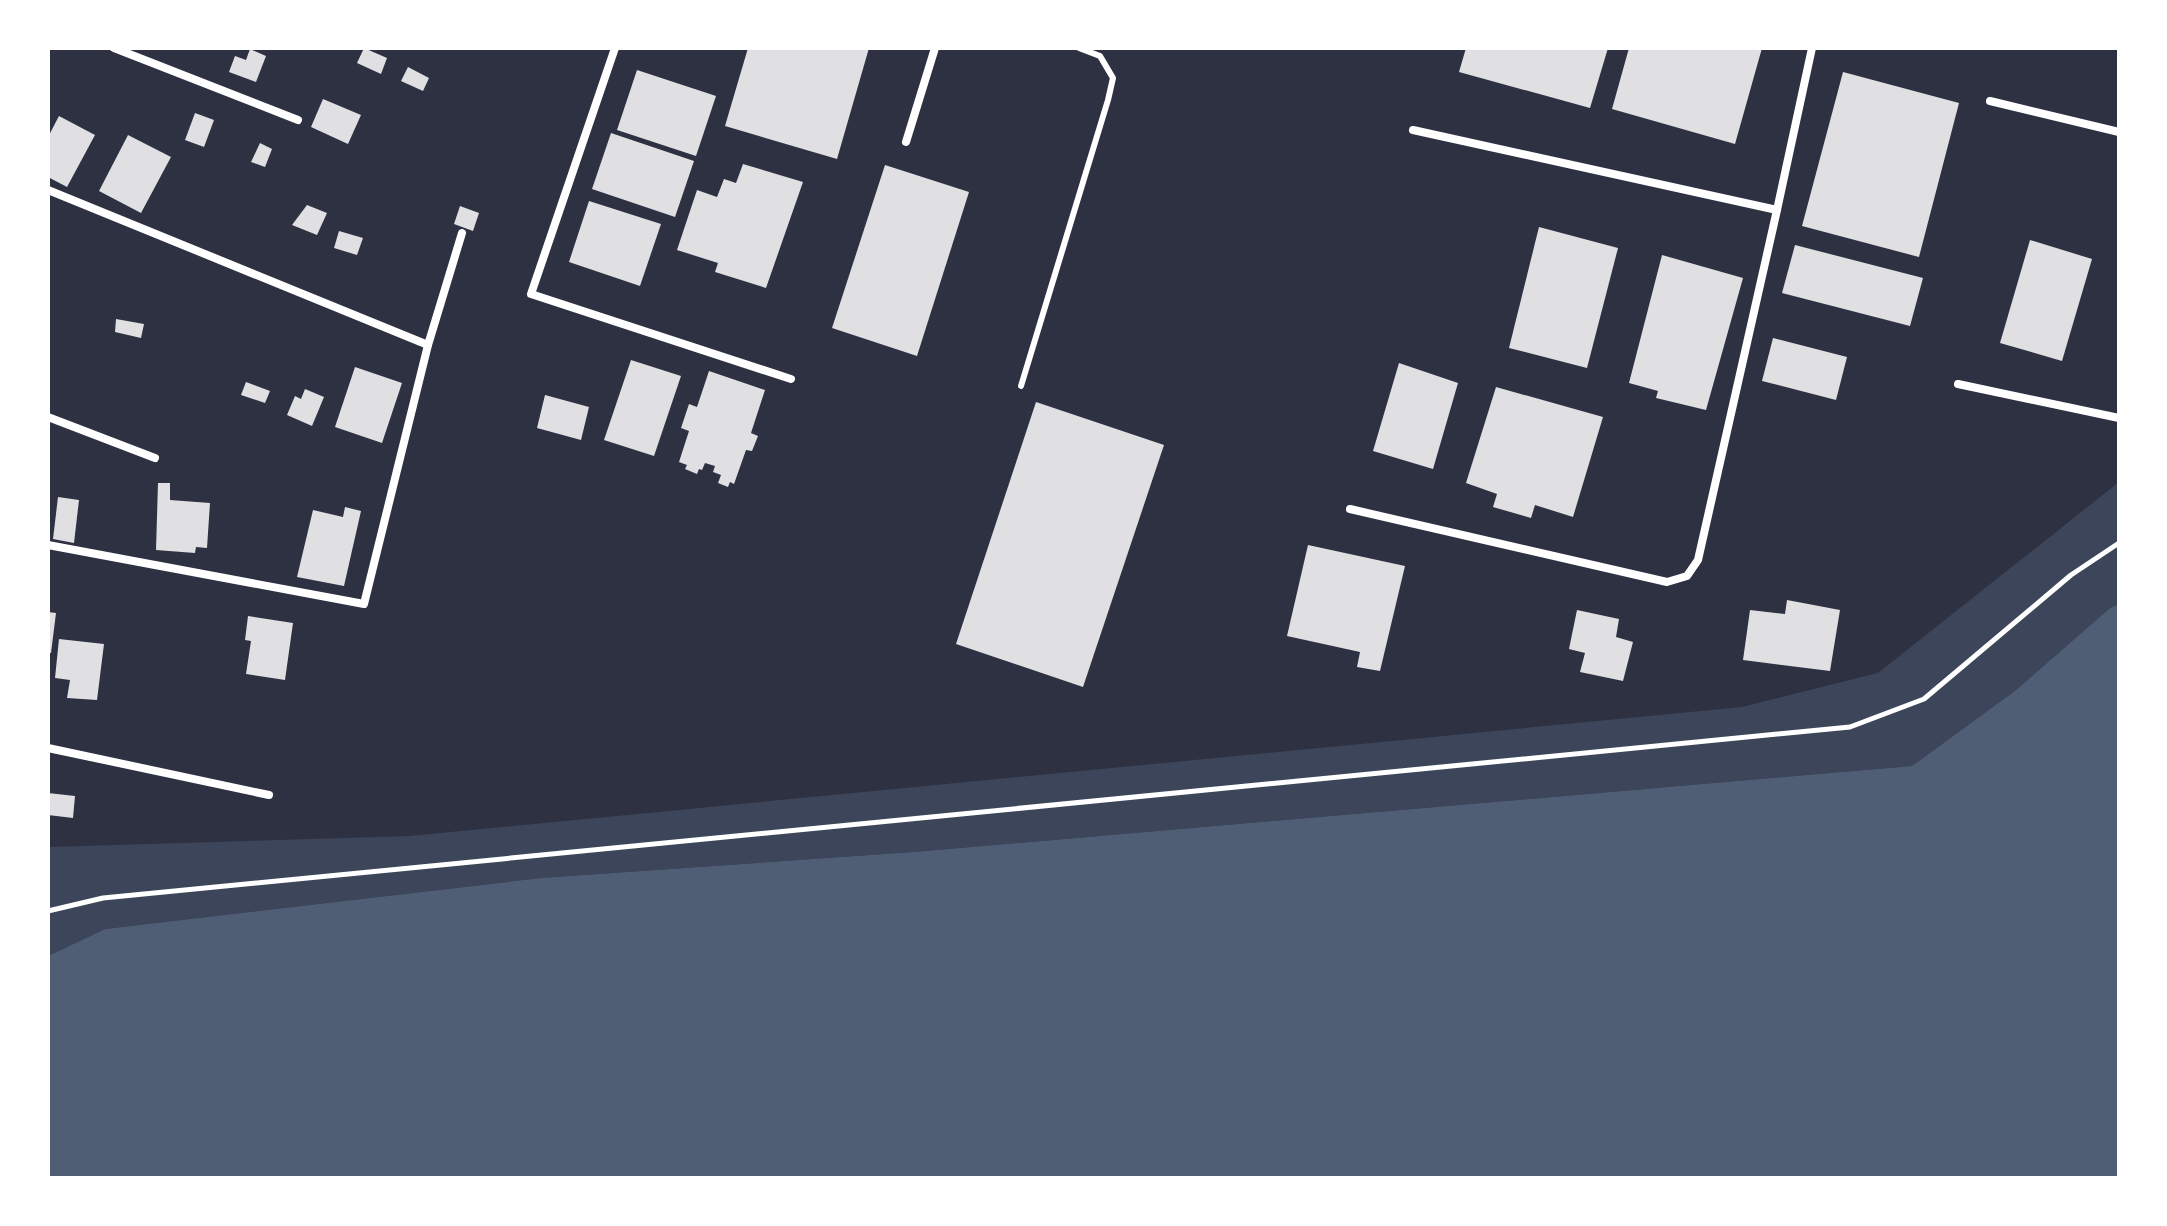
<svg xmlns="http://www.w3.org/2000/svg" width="2167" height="1226" font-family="Roboto,sans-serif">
  <rect width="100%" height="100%" fill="#2d3142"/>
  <polygon fill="#3c4559" points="2119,482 2119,604 2110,608 2016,690 1912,766 913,852 541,878 105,929 48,956 48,847 409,836 1742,707 1878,673"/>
  <polygon fill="#4f5d75" points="2119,604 2119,1178 48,1178 48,956 105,929 541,878 913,852 1912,766 2016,690 2110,608"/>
  <g fill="#e0e0e3">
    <polygon points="364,48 387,58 381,74 357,63"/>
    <polygon points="748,48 869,48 837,159 725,126"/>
    <polygon points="1466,48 1608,48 1590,108 1459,72"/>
    <polygon points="1629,48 1762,48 1735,144 1612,109"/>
    <polygon points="250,49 266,56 256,82 229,72 235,56 246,60"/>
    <polygon points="408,67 429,78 423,91 401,81"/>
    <polygon points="637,70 716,96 696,156 617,130"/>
    <polygon points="1843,72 1959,103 1919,257 1802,226"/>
    <polygon points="323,99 361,115 348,144 311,127"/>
    <polygon points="195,113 214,120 204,147 185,140"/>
    <polygon points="59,116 95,135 67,187 48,177 48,137"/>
    <polygon points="611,133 694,161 675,217 592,189"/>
    <polygon points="128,135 171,157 141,213 99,191"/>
    <polygon points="260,143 272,149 265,167 251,162"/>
    <polygon points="743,164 803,182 766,288 715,272 718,263 677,250 697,190 717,197 724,179 736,183"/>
    <polygon points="885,165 969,192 917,356 832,328"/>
    <polygon points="589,201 661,224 640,286 569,262"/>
    <polygon points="307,205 327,213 317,235 292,225"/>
    <polygon points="460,206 479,213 473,231 454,224"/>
    <polygon points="1539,227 1618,248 1587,368 1509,348"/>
    <polygon points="339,231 363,238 357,255 334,248"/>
    <polygon points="2030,240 2092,259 2062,361 2000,343"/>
    <polygon points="1795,245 1923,278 1910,326 1782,293"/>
    <polygon points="1662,255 1743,278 1706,410 1656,398 1658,391 1629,383"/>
    <polygon points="116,319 144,324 141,338 115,332"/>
    <polygon points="1773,338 1847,357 1836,400 1762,381"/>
    <polygon points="631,360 681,376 654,456 604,440"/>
    <polygon points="1399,363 1458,383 1433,469 1373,451"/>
    <polygon points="355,367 402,383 382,443 335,427"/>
    <polygon points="709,371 765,390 751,433 758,436 752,451 746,450 734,484 730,482 728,487 718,483 721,475 713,472 715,466 705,463 702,470 699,469 697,474 685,469 687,465 679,462 689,431 681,428 689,404 697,407"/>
    <polygon points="246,382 270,391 265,403 241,395"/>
    <polygon points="1496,387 1603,417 1573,517 1535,505 1531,518 1493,507 1497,494 1466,483"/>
    <polygon points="305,389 324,397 312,426 287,415 295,396 301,399"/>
    <polygon points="545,395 589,407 581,440 537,428"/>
    <polygon points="1036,402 1164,445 1083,687 956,644"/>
    <polygon points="158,483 170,483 170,500 210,503 207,548 196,547 195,553 156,550"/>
    <polygon points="58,497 79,500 74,543 53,539"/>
    <polygon points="345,507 361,511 344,586 297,577 313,510 343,517"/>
    <polygon points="1308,545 1405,566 1380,671 1357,667 1360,652 1287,636"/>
    <polygon points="1787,600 1840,610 1830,671 1743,660 1750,610 1785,614"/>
    <polygon points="1577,610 1619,619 1616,637 1633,642 1623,681 1580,672 1585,653 1569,649"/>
    <polygon points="48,612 56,613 51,653 48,653"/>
    <polygon points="248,616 293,623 285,680 246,674 251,641 245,640"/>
    <polygon points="59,639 104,644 97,700 67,698 70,680 55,678"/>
    <polygon points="48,793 75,796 73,818 48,815"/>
  </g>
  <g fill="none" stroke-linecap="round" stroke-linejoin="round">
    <polyline stroke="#fff" stroke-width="5" points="48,911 103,898 1850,727 1924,699 2071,575 2119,543"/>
    <polyline stroke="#fff" stroke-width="6" points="1021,386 1108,100 1113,78 1100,56 1079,48"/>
    <g stroke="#fff" stroke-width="8">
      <polyline points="114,48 298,120"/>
      <polyline points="615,48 531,294 791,379"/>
      <polyline points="1990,101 2119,132"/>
      <polyline points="1413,130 1777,210 1812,48"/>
      <polyline points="906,142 935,48"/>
      <polyline points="48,190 428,345 364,604 48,545"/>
      <polyline points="428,345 462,233"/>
      <polyline points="1958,384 2119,418"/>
      <polyline points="48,417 155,458"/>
      <polyline points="1350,509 1667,582 1687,576 1698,560 1777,210"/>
      <polyline points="48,748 269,795"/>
    </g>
  </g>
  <rect width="2167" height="1226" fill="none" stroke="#ffffff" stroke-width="100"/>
</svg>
